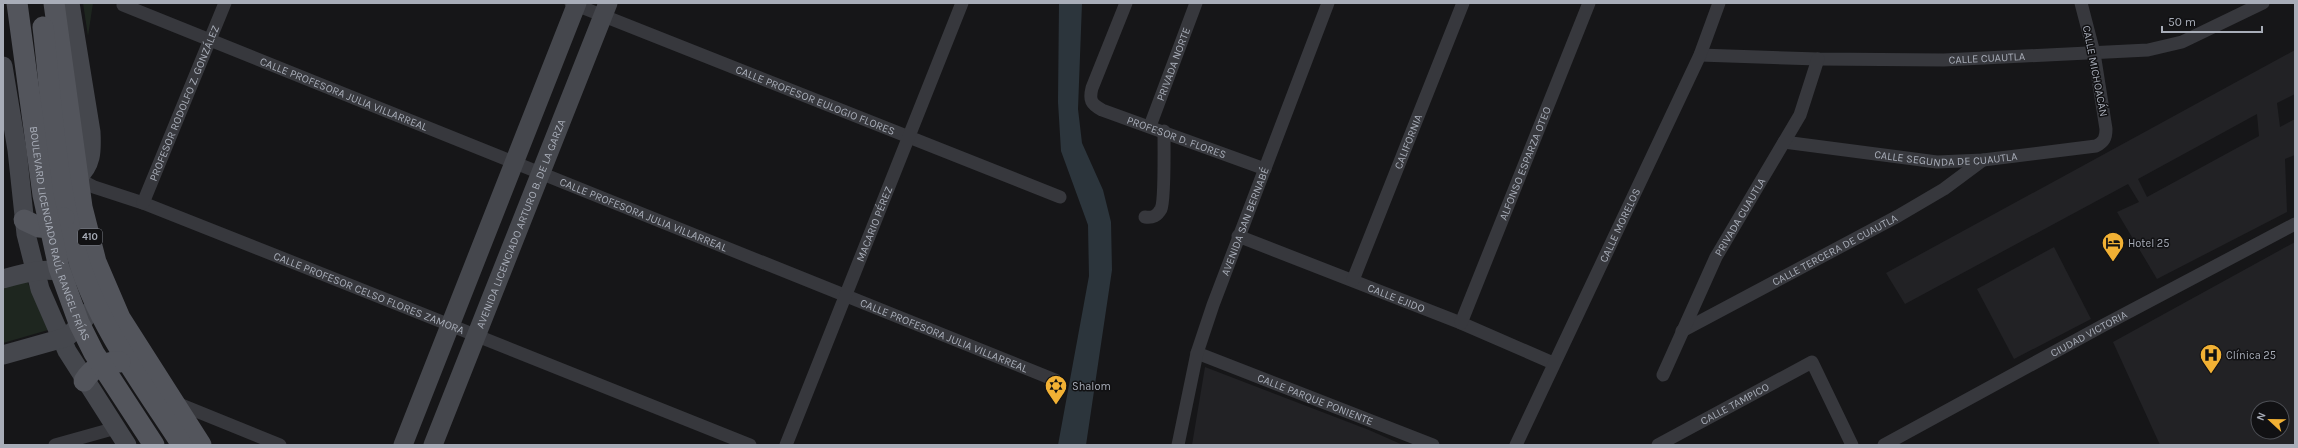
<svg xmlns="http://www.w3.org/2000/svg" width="2298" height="448" font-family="Karla,sans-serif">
  <rect width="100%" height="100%" fill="#161618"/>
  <g fill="#222225" fill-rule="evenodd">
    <path d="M2295 50V94L2277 103 2280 127 2295 119V155L2285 159 2287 212 2157 279 2117 212 2139 202 2128 184 1905 304 1886 273ZM2257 114 2259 136 2147 197 2138 179Z"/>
    <path d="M2295 242V445H2160L2113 342ZM2258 408H2282V432H2258Z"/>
    <polygon points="2054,247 2091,319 2014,359 1977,289"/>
    <polygon points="1205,367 1369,430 1403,445 1192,445"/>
  </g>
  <g fill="#1e261f">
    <polygon points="83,3 93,3 88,36"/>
    <polygon points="27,281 48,330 3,343 3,288"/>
  </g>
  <polygon fill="#2c353c" points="1059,3 1082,3 1078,109 1082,143 1103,190 1111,222 1112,270 1086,445 1058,445 1089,276 1088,225 1061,151 1058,102"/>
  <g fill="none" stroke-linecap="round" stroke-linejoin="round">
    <g stroke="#37383d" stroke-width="13">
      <path id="s1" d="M571 3 1060 197"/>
      <path id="s2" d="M1126 3 1092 88C1089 100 1091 104 1102 110L1265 169"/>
      <path id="s3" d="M123 5 1055 380"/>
      <path id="s4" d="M1700 55 1818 59 1944 60 2148 50 2182 42 2263 3"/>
      <path id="s5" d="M1150 126 1196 3"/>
      <path id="s6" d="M1784 142 1937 162 1983 160 2096 146C2104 142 2106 138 2106 129L2094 53 2081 3"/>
      <path id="s7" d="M77 178 94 187 143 203 297 264 750 445"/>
      <path id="s8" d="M143 203 225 3"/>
      <path d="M1145 217C1153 218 1157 216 1161 209 1165 201 1164 145 1164 131"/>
      <path id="s9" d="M1238 236 1461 323 1553 363"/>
      <path id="s10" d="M1353 280 1463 3"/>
      <path id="s11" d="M1461 323 1589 3"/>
      <path id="s12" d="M1682 331 1898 216 1944 189 1983 160"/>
      <path id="s13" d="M1197 353 1433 445"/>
      <path id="s14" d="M1663 375 1716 257 1800 115 1818 59"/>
      <polyline points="174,402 280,445"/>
      <polyline points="55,445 116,428"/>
      <path id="s15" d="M786 445 962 3"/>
      <path id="s16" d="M1178 445 1197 353 1213 305 1328 3"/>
      <path id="s17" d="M1516 445 1700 55 1719 3"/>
      <path id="s18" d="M1658 445 1812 362 1852 445"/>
      <path id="s19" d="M1884 445 2104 325 2295 224"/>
    </g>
    <g stroke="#45474d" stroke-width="19">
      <path d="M70 3 91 132C92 151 92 165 77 178"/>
      <polyline points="3,66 17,150 26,234 40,289 67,351 127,445"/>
      <path d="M3 279C27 272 50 265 74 276"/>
      <polyline points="3,355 67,337 81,324 96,303"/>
      <polyline points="403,445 577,3"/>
      <path id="s20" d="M433 445 608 3"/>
    </g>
    <g stroke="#53555c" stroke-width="21">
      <polyline points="54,3 82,207 96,262 120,318 201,445"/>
      <path d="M43 27C52 104 55 184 78 258 98 326 144 386 182 445"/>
      <polyline points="24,220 39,227 52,228 64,218"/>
      <path d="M84 381C92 368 105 361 120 362"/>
    </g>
    <path stroke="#53555c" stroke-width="21" id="s21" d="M17 3 43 195 59 268 79 323 94 353 154 445"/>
  </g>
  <defs>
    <g id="hotel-pin" transform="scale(1.15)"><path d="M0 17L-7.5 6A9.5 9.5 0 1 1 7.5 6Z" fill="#f2b134" stroke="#111113"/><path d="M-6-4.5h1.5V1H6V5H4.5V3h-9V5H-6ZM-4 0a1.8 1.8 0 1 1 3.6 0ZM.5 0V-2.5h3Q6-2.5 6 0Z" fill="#111"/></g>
    <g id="hospital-pin" transform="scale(1.15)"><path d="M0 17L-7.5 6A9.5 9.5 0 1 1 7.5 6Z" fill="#f2b134" stroke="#111113"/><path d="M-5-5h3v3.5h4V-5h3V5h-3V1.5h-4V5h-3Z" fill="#111"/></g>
    <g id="synagogue-pin" transform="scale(1.15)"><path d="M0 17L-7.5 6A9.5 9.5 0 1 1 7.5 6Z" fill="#f2b134" stroke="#111113"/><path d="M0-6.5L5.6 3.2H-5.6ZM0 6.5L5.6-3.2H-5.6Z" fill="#111"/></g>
  </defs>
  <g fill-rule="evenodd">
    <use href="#hotel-pin" x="2113" y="243"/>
    <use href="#hospital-pin" x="2211" y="355"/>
    <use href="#synagogue-pin" x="1056" y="386"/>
  </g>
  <g text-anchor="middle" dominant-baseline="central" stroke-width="3" stroke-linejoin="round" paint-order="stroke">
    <rect fill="#111113" stroke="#7b7e86" stroke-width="1" x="78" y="229" width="24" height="16" rx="3"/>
    <g font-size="10" font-weight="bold" fill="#a8adb8">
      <text x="90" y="237">410</text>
    </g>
    <g font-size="11" fill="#a8adb8" stroke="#111113">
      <text stroke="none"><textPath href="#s4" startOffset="287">CALLE CUAUTLA</textPath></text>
      <text stroke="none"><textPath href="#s5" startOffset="66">PRIVADA NORTE</textPath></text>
      <text transform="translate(2095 71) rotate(79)">CALLE MICHOACÁN</text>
      <text stroke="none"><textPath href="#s3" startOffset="238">CALLE PROFESORA JULIA VILLARREAL</textPath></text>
      <text stroke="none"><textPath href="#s1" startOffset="263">CALLE PROFESOR EULOGIO FLORES</textPath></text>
      <text stroke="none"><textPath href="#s8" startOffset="108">PROFESOR RODOLFO Z. GONZÁLEZ</textPath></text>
      <text stroke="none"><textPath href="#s2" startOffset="198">PROFESOR D. FLORES</textPath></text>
      <text stroke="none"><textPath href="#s10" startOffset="149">CALIFORNIA</textPath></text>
      <text stroke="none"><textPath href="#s6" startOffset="163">CALLE SEGUNDA DE CUAUTLA</textPath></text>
      <text stroke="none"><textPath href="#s11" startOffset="172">ALFONSO ESPARZA OTEO</textPath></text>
      <text stroke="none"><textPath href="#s3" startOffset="561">CALLE PROFESORA JULIA VILLARREAL</textPath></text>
      <text stroke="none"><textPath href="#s14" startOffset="176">PRIVADA CUAUTLA</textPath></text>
      <text stroke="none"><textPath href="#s16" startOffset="234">AVENIDA SAN BERNABÉ</textPath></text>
      <text stroke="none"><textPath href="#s20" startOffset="238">AVENIDA LICENCIADO ARTURO B. DE LA GARZA</textPath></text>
      <text stroke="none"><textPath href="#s15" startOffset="238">MACARIO PÉREZ</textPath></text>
      <text stroke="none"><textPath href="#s17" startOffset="243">CALLE MORELOS</textPath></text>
      <text stroke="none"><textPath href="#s21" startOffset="235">BOULEVARD LICENCIADO RAÚL RANGEL FRÍAS</textPath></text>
      <text stroke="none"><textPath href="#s12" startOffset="173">CALLE TERCERA DE CUAUTLA</textPath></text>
      <text stroke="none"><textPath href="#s7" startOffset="314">CALLE PROFESOR CELSO FLORES ZAMORA</textPath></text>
      <text stroke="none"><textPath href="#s9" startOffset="170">CALLE EJIDO</textPath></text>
      <text stroke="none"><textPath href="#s19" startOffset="233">CIUDAD VICTORIA</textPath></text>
      <text stroke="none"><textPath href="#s3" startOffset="885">CALLE PROFESORA JULIA VILLARREAL</textPath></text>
      <text stroke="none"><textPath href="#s13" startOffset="127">CALLE PARQUE PONIENTE</textPath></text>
      <text stroke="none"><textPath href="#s18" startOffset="87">CALLE TAMPICO</textPath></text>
    </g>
    <g font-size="11" fill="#a8adb8" stroke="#111113" text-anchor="start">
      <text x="2128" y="243">Hotel 25</text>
      <text x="2226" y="355">Clínica 25</text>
      <text x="1072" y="386">Shalom</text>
    </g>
  </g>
  <rect width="2298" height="448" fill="none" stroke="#a8adb8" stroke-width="8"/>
  <g transform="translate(2270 420) rotate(292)"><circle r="19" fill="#111113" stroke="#4d4f55"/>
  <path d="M0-3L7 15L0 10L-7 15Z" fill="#f2b134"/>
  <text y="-6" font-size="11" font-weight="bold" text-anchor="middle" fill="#a8adb8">N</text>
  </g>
  <path d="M2162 26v6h100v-6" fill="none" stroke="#a8adb8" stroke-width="2"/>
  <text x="2168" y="26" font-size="12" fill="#a8adb8" stroke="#111113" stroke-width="3" paint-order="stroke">50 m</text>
</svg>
